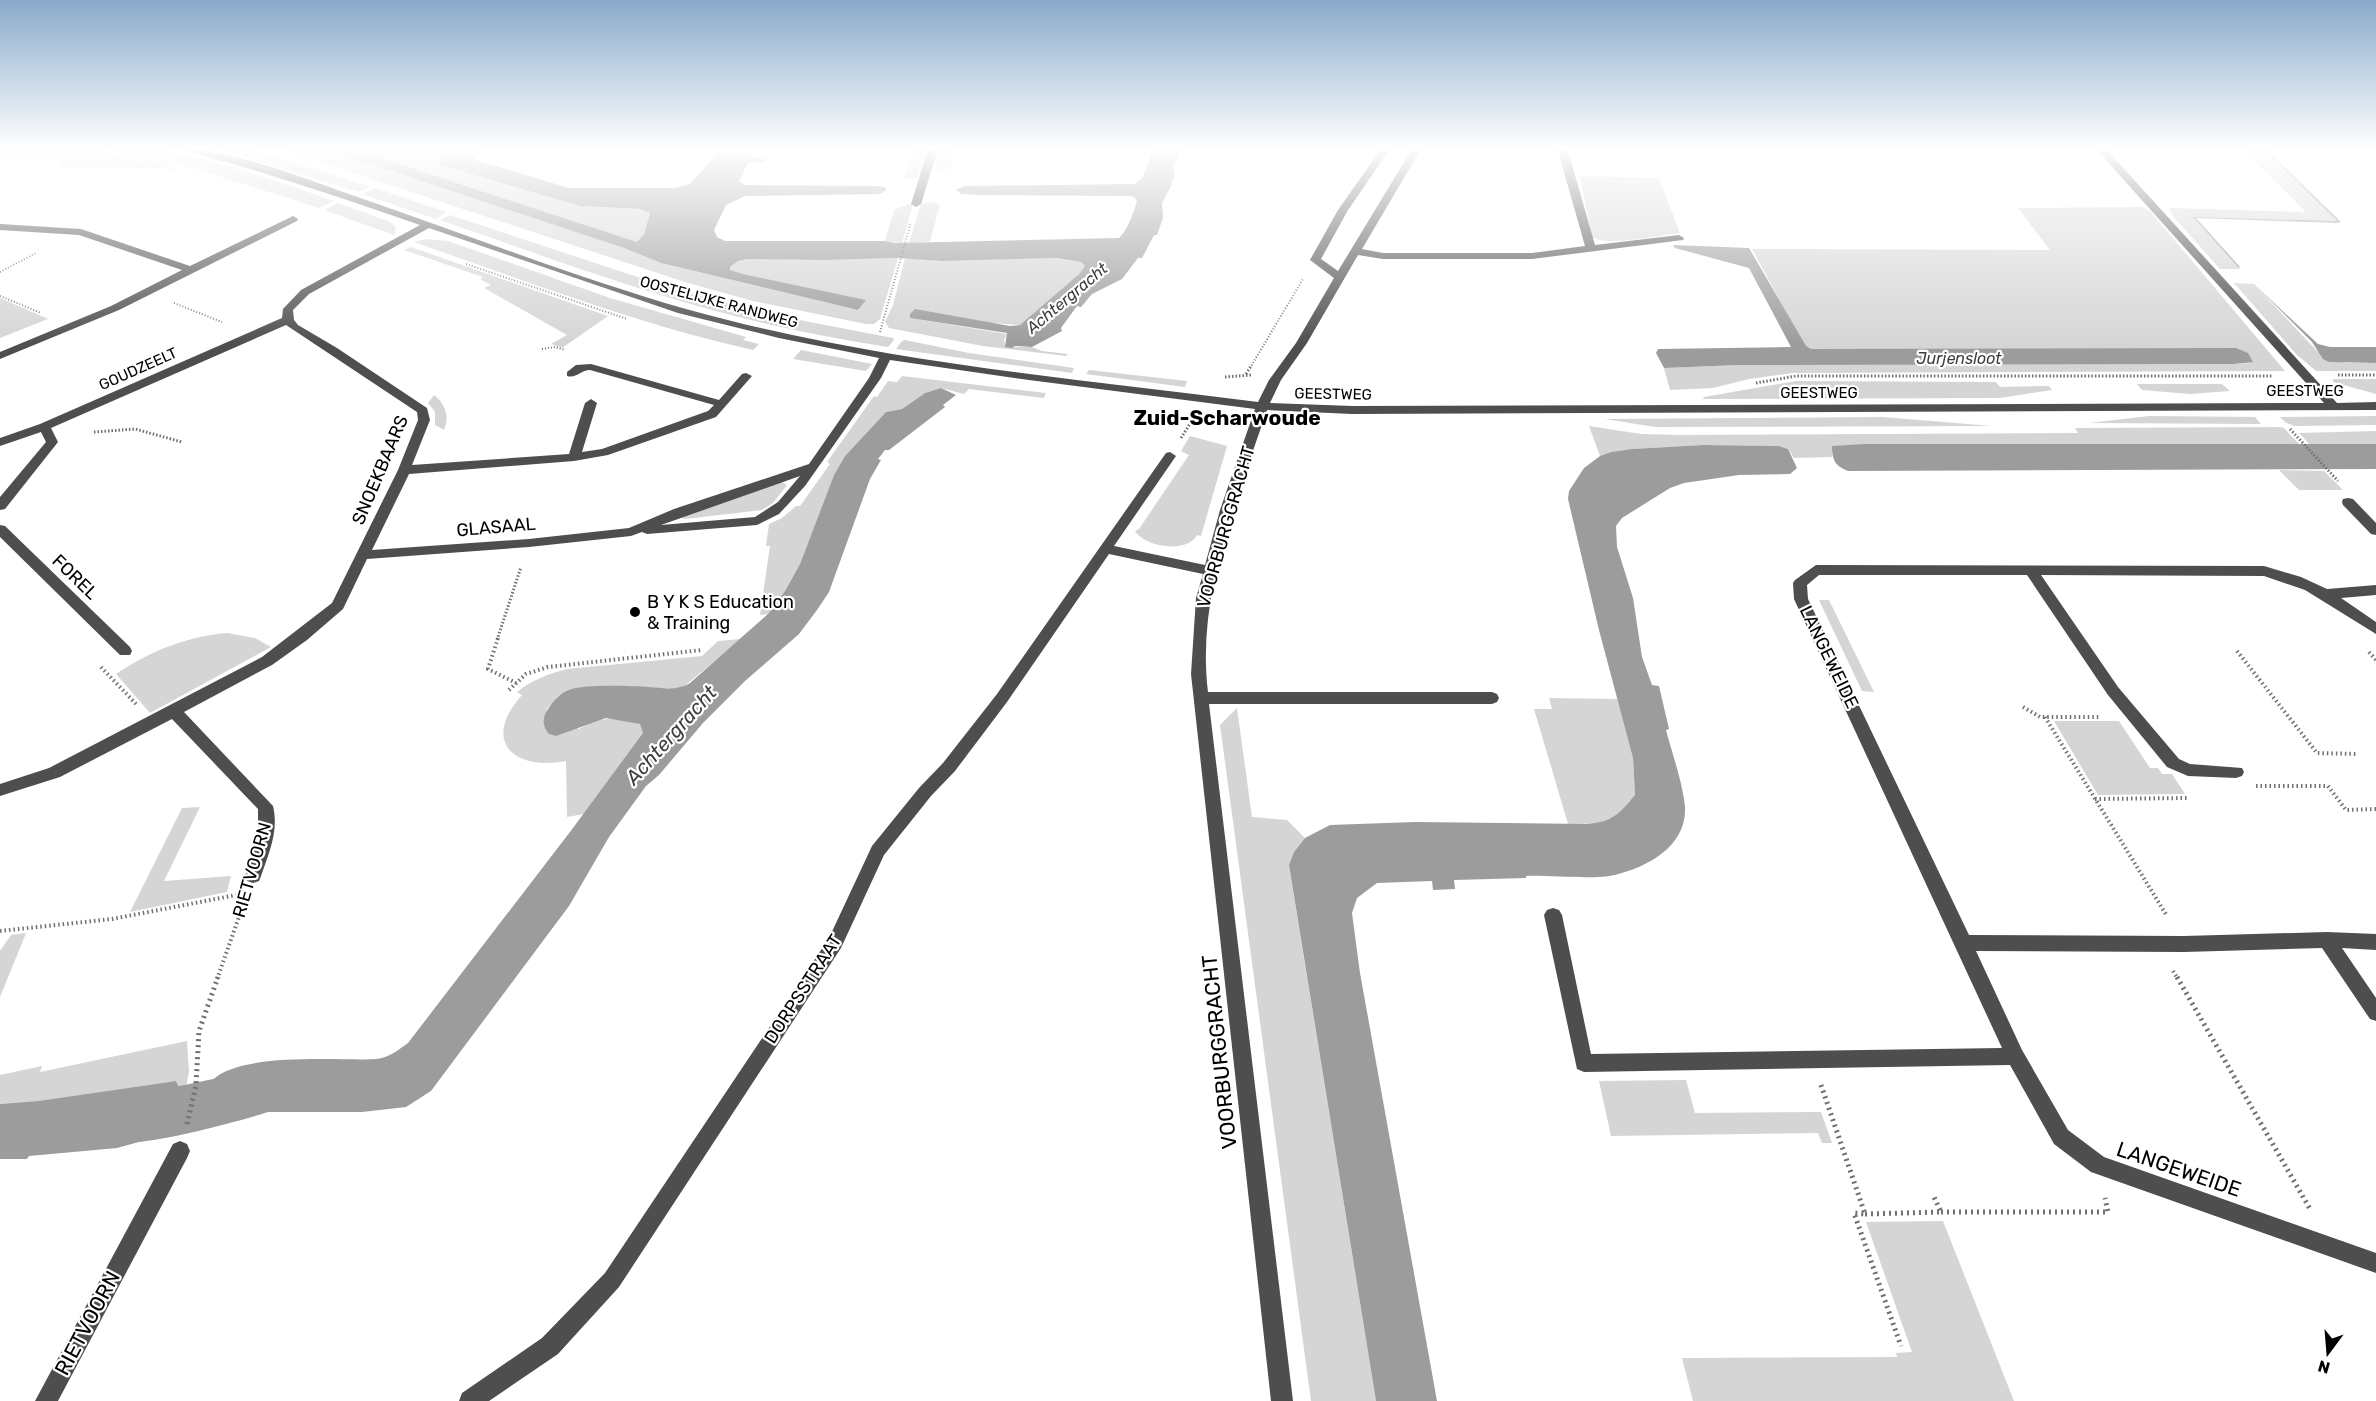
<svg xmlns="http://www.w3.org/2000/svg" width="2376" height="1401" font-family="Rubik,sans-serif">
  <rect width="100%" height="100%" fill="#fff"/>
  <g fill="#d5d5d5">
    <polygon points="0,149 86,150 180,169 56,167 67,156 0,156"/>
    <path d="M100 149C117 149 134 147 151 149 213 157 275 181 334 201L319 208 184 165Z"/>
    <polygon points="217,149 252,149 370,187 359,192"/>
    <polygon points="281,149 324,149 624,248 661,263 858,310 865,300 743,274 730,270 730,267 738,261 747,259 825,260 898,258 880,319 874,324 866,324 753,301 688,283"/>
    <polygon points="353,149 446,149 439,159 443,166 580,206 640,209 650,213 644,234 637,242"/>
    <polygon points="912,149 927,149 917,178 904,179"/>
    <polygon points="940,149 954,149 950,169 934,169"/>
    <polygon points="2242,149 2263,149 2337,221 2193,217 2241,269 2220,269 2172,215 2170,208 2306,212"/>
    <path d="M1580 176 1659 178 1680 233C1661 235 1605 247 1592 237Z"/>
    <polygon points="375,188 446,212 436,219 362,194"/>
    <polygon points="935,202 940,205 930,241 909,243 921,204"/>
    <polygon points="338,203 388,221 396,227 394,235 324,210"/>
    <polygon points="908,204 913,204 902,243 885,241 894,210"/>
    <polygon points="2132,207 2143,207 2150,211 2285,371 1793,373 1749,379 1713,388 1670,390 1664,368 1739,365 2251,364 1806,349 1752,249 2050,250 2018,208"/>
    <path d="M450 215 677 290 789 318 893 338 894 340 888 347C834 338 780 328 727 314 629 288 535 253 440 220Z"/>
    <path d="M427 239 448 241 610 298 746 337 743 340 759 344 753 350C637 324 526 281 414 242Z"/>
    <polygon points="411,247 608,316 562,348 551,344 567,335 484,288 491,285 480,279 483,277 404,250"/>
    <polygon points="905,258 942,261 1057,258 1081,262 1085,266 1079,274 1020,325 910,318 1007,334 1004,340 1006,347 1032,347 1042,351 1068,354 1066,356 983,346 889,328 885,322 893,305"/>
    <polygon points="2234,283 2254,284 2317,351 2346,363 2376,363 2376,371 2316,371 2296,354"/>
    <polygon points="0,298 48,319 0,338"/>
    <polygon points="905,340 969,353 1074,368 1072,373 896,349 902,341"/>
    <polygon points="801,350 872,364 866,371 793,359"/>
    <polygon points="1089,370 1187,381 1185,387 1086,374"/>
    <polygon points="902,376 1046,393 1044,398 969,389 964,394 941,388 925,393 902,409 886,412 845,456 834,475 800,564 785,591 768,614 760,615 770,546 766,546 769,524 782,518 796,506 800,506 830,464 827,462 874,396 877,397 888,381 897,382"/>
    <polygon points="2333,379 2376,379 2376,394 2333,382"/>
    <polygon points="1796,381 1996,382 2000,387 2049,386 2052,390 2000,398 1703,399 1704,397"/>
    <polygon points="2137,384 2222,384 2230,391 2190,394 2142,390"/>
    <path d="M434 395C445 403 450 417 444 430L435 425V412L428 403Z"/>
    <polygon points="2149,416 2255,417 2261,424 2089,423"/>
    <polygon points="2376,416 2376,425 2294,426 2285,422 2280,417"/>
    <polygon points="1883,417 1992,426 1655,427 1605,419"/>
    <polygon points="1589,426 1641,434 1677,435 2078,433 2075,428 2280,427 2284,428 2300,445 1832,446 1832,457 1794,458 1788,449 1779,446 1704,445 1632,449 1611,452 1600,456"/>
    <polygon points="2376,431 2376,444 2310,445 2299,433"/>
    <path d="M1190 436 1227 446 1201 536 1197 535C1187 554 1145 547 1135 531L1139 529 1189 455 1181 451Z"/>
    <polygon points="2279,470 2324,471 2343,490 2299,490"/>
    <polygon points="782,482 787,485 773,503 762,510 685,519 680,517"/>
    <polygon points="1819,600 1829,600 1874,692 1862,691"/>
    <path d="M227 633 255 638 271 647 150 713 116 674C151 651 184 637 227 633Z"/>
    <path d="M741 639 682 688 569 690 558 696 546 710 579 729C599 718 622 713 642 726L643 733 639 740 584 814 567 817 566 761C513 771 481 741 522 695L517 692C532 680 548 674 567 669L702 656 718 641Z"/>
    <path d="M1549 698 1618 699 1633 758 1635 795C1611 824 1604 824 1568 824L1534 709H1552Z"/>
    <polygon points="1237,708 1252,817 1287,820 1305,838 1294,852 1289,866 1376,1401 1311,1401 1220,725"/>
    <polygon points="2054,721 2119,721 2150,768 2158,768 2162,774 2172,774 2185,794 2098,795"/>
    <polygon points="200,807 164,881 231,876 227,892 130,912 182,808"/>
    <polygon points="26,933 0,997 0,951 11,935"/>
    <polygon points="187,1041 189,1072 185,1093 182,1094 176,1081 38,1101 0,1104 0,1075 42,1066 40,1072"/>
    <polygon points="1686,1080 1695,1113 1821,1112 1832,1143 1822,1143 1818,1133 1611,1136 1599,1081"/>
    <polygon points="1943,1221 2014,1401 1693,1401 1682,1358 1897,1357 1896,1353 1912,1352 1866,1222"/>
  </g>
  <g fill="#9c9c9c">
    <path d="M324 149H353L637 242 644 234 650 213 640 209 580 206 443 166 439 163V159L446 149H475L471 156 476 160 569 188H675L690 184 719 152H753L751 157H767L765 162 748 163 739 181 745 185 876 186 885 187 886 190 880 194 745 196 726 205 714 230 717 237 725 241H885L895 243 1119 238C1128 229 1134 212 1137 200L1132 196 982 195 961 194 956 190 964 186 1135 184 1143 177 1153 149H1182L1173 167 1175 174 1170 188 1162 203 1163 218 1157 235H1154L1142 258H1138L1122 279 1092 294 1081 307 1077 306 1061 328 1062 331 1032 347 1015 346 1012 348 1005 347 1007 333 910 318V314L915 309 1010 326 1020 325 1079 274 1085 266 1081 262 1057 258 942 261 898 258 825 260 747 259 738 261 730 267V270L743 274 866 300 858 310 661 263 624 248Z"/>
    <polygon points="2263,149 2266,149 2341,222 2337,223 2196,218 2240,267 2238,267 2193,217 2337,221"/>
    <polygon points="1673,245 1749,248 1806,346 1811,349 2236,348 2248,353 2253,362 2233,364 1739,365 1664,368 1656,353 1658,349 1791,347 1749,268 1675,248"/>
    <polygon points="2254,284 2318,344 2330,347 2376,347 2376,363 2329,362 2323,359 2312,342"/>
    <path d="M941 388 956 395 943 405 945 407 889 450H885L878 459 881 460 870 479 829 592 817 610 799 634 745 681 703 723 659 775 646 786 609 837 569 906 431 1091 406 1107 362 1112H250L206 1123C201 1114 202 1108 204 1097 209 1047 339 1062 376 1059 389 1058 398 1050 408 1043L573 828 643 733 640 724 606 718 556 736 549 734C542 726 542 718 548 709 553 701 560 693 569 690 583 684 631 686 649 687 663 688 677 691 690 683L768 614 785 591 800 564 834 475 845 456 886 412 902 409 925 393Z"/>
    <path d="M1865 444H2376V469L1848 471C1835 466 1832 460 1832 446Z"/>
    <path d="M1703 445 1779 446 1788 449 1797 468 1790 474 1739 475 1684 483 1670 488 1622 518 1616 526 1617 547 1633 598 1642 657 1652 685 1659 686 1669 729 1666 730C1672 753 1683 784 1685 807 1687 846 1648 867 1615 875 1594 880 1550 875 1526 876V878L1454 880 1455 889 1433 890 1432 881 1377 883 1357 898 1352 913 1360 973 1437 1401H1376L1289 865 1294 852 1305 838 1330 825 1415 822 1586 824C1612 822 1618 815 1635 795L1633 758 1599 630 1568 499 1569 491 1584 468 1600 456 1611 452 1632 449Z"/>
    <polygon points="176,1081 182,1094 176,1121 164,1135 117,1148 29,1156 27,1159 0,1159 0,1104 38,1101"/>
  </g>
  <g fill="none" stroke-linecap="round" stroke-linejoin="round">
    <path fill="#9c9c9c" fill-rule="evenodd" d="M256 1070 274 1076 281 1093 274 1110C249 1119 148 1146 124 1142 119 1141 113 1137 107 1135L100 1118 107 1101 125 1094 151 1092Z"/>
    <g stroke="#707070" stroke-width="2" stroke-dasharray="1 2" stroke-linecap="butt">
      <polyline points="83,149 172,165"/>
      <polyline points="466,264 627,319"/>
      <polyline points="0,272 36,253"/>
      <polyline points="0,296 41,313"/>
      <polyline points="174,303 222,322"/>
      <polyline points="880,332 911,222"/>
      <polyline points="542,349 555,347 565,350"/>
      <polyline points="1250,368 1303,279"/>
    </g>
    <g stroke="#707070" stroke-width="3" stroke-dasharray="1.5 2" stroke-linecap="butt">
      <polyline points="1246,374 1251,366"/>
      <polyline points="2338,375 2376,375"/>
      <polyline points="1225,377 1251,375"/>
      <polyline points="1756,383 1796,376 2273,376"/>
      <polyline points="2290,429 2338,481"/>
      <polyline points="94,432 135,429 182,442"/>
      <polyline points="1181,438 1193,419"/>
      <polyline points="497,640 521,567"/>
    </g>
    <g stroke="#707070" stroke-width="4" stroke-dasharray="1.5 3" stroke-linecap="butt">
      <polyline points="498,638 488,669 516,683"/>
      <polyline points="2237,651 2317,753 2358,754"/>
      <polyline points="2369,652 2376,660"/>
      <polyline points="101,667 136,704"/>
      <polyline points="509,690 526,674 548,667 702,650"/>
      <polyline points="2023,707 2040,717 2101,717"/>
      <polyline points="2045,717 2167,916"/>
      <polyline points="2256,786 2328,786 2346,810 2376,809"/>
      <polyline points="2095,799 2189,798"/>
      <polyline points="0,931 112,919 236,895"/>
      <polyline points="2173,971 2178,979"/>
      <polyline points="217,979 245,900"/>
    </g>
    <g stroke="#707070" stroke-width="5" stroke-dasharray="2 4" stroke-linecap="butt">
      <polyline points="2177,977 2310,1209"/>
      <polyline points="1821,1085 1865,1214 1854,1213 1901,1346"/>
      <polyline points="187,1124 196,1085 199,1031 218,977"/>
      <polyline points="1941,1212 2108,1212 2105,1198"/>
      <polyline points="1865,1214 1941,1212 1933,1195"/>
    </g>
    <g fill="#4e4e4e" fill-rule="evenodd">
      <path d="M183 149C228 149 304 178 349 194 460 232 574 277 686 309 872 361 1067 378 1258 402L1269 380 1296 343 1334 278 1310 260 1338 210 1381 149H1390L1348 210 1321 259 1338 271 1412 149H1421L1362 249 1383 253H1532L1585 246 1558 151 1564 149 1568 151 1595 245 1679 235 1684 238 1683 240 1532 259H1383L1358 255 1307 343 1281 380 1270 403 1352 406 2324 403 2096 149H2106L2337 403 2376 402V410L1352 414 1267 410C1237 500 1196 596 1208 692H1492L1497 694 1499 698 1497 702 1492 704H1209L1293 1401H1271L1191 674 1196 598 1203 574 1109 554 1007 702 955 771 931 796 884 855 841 948 619 1287 558 1354 489 1401H459L462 1393 542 1338 605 1273 829 938 872 846 919 788 943 763 997 694 1166 453 1170 452 1176 456 1114 546 1205 565 1220 510 1255 409 1029 380 890 360 881 378 805 486 779 514 757 525 647 534 642 532 631 536 529 547 367 559 343 609 307 640 272 665 184 712 273 806C279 831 269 853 261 876L259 881 253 883 247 881 245 876 258 832V809L172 719 60 777 0 796V784L49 768 262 657 332 603 398 470 418 420 417 412 286 325 51 428 58 442 5 509 0 510V497L46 442 41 432 0 446V438L40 424 282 318 283 309 301 290 420 225C342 198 264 171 184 151ZM429 228 678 313 779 338 879 358 869 378 809 464 674 509 629 528 529 539 372 550 409 474 574 461 608 455 716 417 752 376 746 373 742 374 719 400 591 364 576 365 567 372V376C576 379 581 370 590 370L714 405 708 411 602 449 582 452 597 403 591 399 585 403 569 454 412 465 430 420 427 408 337 348 298 325 294 320 293 310 309 294ZM800 476 778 502 755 517 661 525Z"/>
      <polygon points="928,149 938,149 921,204 916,207 911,204"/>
      <polygon points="293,216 298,219 297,221 119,310 0,359 0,352 111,306 182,270 79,235 0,230 0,224 81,229 190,266"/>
      <polygon points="2348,498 2353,499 2376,523 2376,535 2371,534 2343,505 2342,502 2343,499"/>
      <polygon points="0,525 5,526 130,647 132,651 130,655 120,655 0,537"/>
      <polygon points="1816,565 2264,566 2301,577 2327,589 2376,585 2376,595 2341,598 2376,622 2376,634 2305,590 2264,576 2041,575 2118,687 2179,759 2190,764 2242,768 2244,772 2242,776 2236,778 2188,776 2167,767 2108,695 2027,575 1819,575 1807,585 1808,599 1969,935 2184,936 2327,932 2376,934 2376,950 2342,948 2376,998 2376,1021 2370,1019 2322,948 2184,952 1976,951 2022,1050 2068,1130 2104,1157 2376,1253 2376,1273 2091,1172 2054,1144 2010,1065 1584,1072 1577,1069 1544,915 1547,910 1553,908 1559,910 1562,915 1591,1054 2002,1048 1794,599 1793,583 1795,580"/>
      <polygon points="180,1141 187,1144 190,1151 187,1158 58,1401 35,1401 173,1144"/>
    </g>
  </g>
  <linearGradient id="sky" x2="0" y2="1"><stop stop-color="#89aaca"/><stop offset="0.43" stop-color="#fff"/><stop offset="1" stop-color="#fff" stop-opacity="0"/></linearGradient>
  <rect width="2376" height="345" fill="url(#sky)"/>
  <circle fill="#000" stroke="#fff" stroke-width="2" cx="635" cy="612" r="6"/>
  <g text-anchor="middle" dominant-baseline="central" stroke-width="4.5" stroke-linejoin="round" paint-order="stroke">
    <g font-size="15" fill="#000" stroke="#fff">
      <text transform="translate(719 302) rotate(15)">OOSTELIJKE RANDWEG</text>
      <text transform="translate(138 369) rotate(-24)">GOUDZEELT</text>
      <text x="2305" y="391">GEESTWEG</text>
      <text x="1819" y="393">GEESTWEG</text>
      <text transform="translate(1333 394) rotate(1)">GEESTWEG</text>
    </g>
    <g font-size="16" font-style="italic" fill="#3d3d3d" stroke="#fff">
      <text transform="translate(1067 298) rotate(-40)">Achtergracht</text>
      <text x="1959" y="358">Jurjensloot</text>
    </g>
    <g font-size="18" fill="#000" stroke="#fff">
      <text transform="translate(380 470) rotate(-67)">SNOEKBAARS</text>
      <text transform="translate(496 527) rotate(-5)">GLASAAL</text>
      <text transform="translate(1226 527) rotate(-74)">VOORBURGGRACHT</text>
      <text transform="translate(75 577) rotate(44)">FOREL</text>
      <text transform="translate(1829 657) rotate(64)">LANGEWEIDE</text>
      <text transform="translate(252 870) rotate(-74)">RIETVOORN</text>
      <text transform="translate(803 989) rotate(-57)">DORPSSTRAAT</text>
    </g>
    <g font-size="18" fill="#000" stroke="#fff" text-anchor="start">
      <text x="647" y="602">B Y K S Education<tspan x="647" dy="21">&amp; Training</tspan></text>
    </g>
    <g font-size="20" font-style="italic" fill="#3d3d3d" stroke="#fff">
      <text transform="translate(671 735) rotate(-48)">Achtergracht</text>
    </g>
    <g font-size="21" font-weight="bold" fill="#000" stroke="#fff">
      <text x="1227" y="417">Zuid-Scharwoude</text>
    </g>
    <g font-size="21" fill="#000" stroke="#fff">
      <text transform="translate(1219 1052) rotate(-96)">VOORBURGGRACHT</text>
      <text transform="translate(2179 1169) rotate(19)">LANGEWEIDE</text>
      <text transform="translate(87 1323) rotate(-62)">RIETVOORN</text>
    </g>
  </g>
  <g transform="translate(2328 1353) rotate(196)" stroke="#ffffff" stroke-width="4.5" paint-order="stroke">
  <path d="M0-4.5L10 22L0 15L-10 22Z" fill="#000000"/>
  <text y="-9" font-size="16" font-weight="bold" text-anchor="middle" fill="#000000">N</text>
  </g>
</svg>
